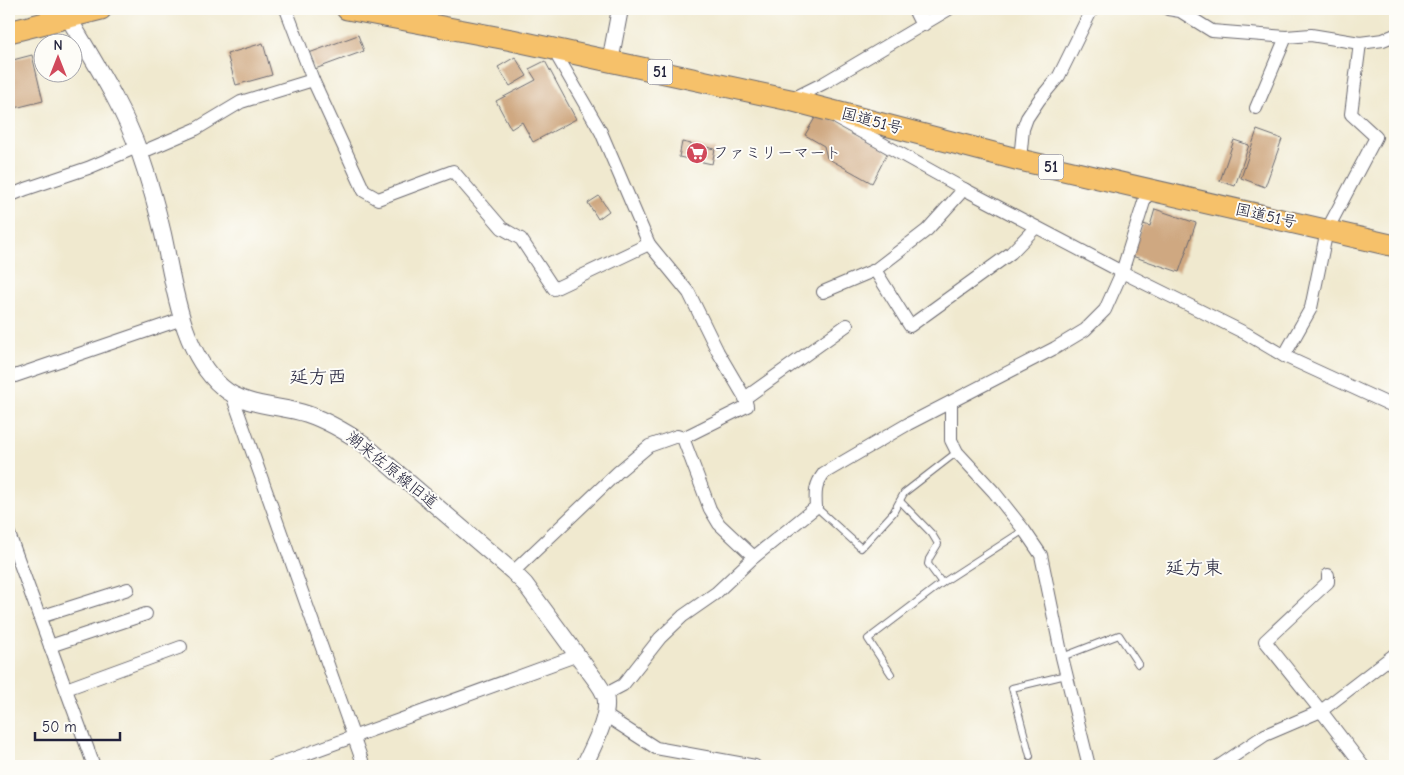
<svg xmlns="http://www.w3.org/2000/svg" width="1404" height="775" font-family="'Comic Neue','Klee One',sans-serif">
  <rect width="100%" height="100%" fill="#fdfcf7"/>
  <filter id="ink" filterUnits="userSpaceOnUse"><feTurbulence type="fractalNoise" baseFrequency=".02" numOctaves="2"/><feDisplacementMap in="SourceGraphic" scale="10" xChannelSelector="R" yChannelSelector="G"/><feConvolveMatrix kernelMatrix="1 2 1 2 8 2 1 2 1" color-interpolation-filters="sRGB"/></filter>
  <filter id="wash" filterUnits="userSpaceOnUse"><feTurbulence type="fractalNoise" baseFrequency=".0096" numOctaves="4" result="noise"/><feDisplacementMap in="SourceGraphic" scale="20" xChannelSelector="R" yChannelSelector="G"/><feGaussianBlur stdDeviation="1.12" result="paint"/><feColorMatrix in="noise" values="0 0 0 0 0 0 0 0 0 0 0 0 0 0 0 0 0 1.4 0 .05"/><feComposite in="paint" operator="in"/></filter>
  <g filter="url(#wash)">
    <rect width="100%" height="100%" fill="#f0e9cf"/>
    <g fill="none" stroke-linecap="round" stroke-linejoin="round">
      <polyline stroke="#6ba1d8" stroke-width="3" points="652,764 652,766"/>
    </g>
    <g id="blocks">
      <g fill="#cfa881">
        <polygon points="358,35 364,51 315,69 309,53"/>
        <polygon points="263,43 272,75 236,85 227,54"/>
        <polygon points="32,55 43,101 15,108 9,81 9,61"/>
        <polygon points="515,57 527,76 510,86 498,67"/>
        <polygon points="545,61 576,119 533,142 522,122 511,129 496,101 536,80 529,69"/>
        <polygon points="816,116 837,121 888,152 872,183 827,158 824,146 805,135"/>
        <polygon points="1257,130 1282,139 1265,187 1241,178"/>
        <polygon points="1234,140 1249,145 1235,186 1220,181"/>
        <polygon points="682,142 715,149 712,164 679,157"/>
        <polygon points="599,196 609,211 598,219 588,203"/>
        <polygon points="1155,209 1196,223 1179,272 1132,256 1143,224 1150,226"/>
      </g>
    </g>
  </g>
  <g filter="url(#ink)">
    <use href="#blocks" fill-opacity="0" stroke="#6a686f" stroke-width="1"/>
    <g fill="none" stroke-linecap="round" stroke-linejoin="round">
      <g stroke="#6a686f" stroke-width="8">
        <g id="service">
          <polyline points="900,501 932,534 938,544 929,559 928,564 942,583"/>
          <polyline points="816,507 861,548 893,513 904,493 957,452"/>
          <polyline points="1062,657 1119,635 1138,664"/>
          <polyline points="891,674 868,639 942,583 1024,530"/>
          <polyline points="1030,756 1012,688 1066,675"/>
        </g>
      </g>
      <g stroke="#6a686f" stroke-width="14">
        <g id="minor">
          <polyline points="286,9 313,80 364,191 378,199 453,171 502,228 521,239 554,289 649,244"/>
          <polyline points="1168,9 1180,11 1212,31 1286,37 1311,35 1360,43 1383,40 1395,35"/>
          <polyline points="790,100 824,83 949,9"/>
          <polyline points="1256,108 1286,37"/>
          <polyline points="838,119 964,189 1122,272 1247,334 1284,356 1395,407"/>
          <polyline points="140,153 196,129 241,102 313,80"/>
          <polyline points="1020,160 1023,129 1027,118 1039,100 1059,76 1092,9"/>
          <polyline points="9,196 26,189 88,168 137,147"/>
          <polyline points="875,270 910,326 1011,253 1036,227"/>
          <polyline points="823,292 875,270 927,230 964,189"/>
          <polyline points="1284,356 1311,308 1327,230 1376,137 1351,114 1360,43"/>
          <polyline points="9,378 182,319"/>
          <polyline points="232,395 364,766"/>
          <polyline points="745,398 847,325"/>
          <polyline points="951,402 951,440 957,452 994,492 1024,530 1041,555 1062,657 1089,766"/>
          <polyline points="683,438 710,509 719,524 754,557"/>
          <polyline points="9,534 94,766"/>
          <polyline points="513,572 618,472 649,446 677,436 683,438 747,406 745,398 718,352 689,293 649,244 601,132 553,49"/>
          <polyline points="1328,575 1328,582 1265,641 1321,711 1363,766"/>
          <polyline points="40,617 128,589"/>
          <polyline points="50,646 146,614"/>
          <polyline points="66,689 181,647"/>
          <path d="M604 695 623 685 660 638 683 616 716 593 754 557 816 507C815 492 815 485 824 473L908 424 1055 348 1085 330 1105 310 1122 272 1148 189"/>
          <polyline points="605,715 656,748 755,766"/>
          <polyline points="273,766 578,655"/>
          <polyline points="1219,766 1265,735 1321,711 1395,654"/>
        </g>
      </g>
      <g stroke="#6a686f" stroke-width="18">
        <g id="tertiary">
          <polyline points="916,9 923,23"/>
          <path d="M68 17C93 60 124 108 140 154 149 180 157 208 163 234 174 284 181 352 222 387 245 407 280 405 307 414 328 421 346 432 364 444L513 572 525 584 597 682C600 686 603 691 605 696 611 715 592 748 584 766"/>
          <polyline points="610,62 620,9"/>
        </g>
      </g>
      <g stroke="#6a686f" stroke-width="23">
        <g id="trunk">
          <polyline points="347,9 512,40 790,100 1020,160 1395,246"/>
          <polyline points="9,32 101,9"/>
        </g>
      </g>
      <use href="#service" stroke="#fff" stroke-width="6"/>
      <use href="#minor" stroke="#fff" stroke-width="12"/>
      <use href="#tertiary" stroke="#fff" stroke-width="16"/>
      <use href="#trunk" stroke="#f6c16b" stroke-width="21"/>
    </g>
  </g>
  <defs>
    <g id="supermarket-disc" transform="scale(1.125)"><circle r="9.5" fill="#d1495b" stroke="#fdfcf7"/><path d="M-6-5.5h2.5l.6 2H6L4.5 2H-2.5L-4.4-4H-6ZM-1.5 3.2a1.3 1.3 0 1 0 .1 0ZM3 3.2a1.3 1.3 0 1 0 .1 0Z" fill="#fff"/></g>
  </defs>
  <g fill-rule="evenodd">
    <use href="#supermarket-disc" x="697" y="153"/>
  </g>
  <g text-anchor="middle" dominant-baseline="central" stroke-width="4" stroke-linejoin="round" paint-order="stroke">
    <g fill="#fdfcf7" stroke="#646373" stroke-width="1">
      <rect x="647.5" y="59.5" width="25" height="25" rx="4"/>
      <rect x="1038.5" y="154.5" width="25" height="25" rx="4"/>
    </g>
    <g font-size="15" font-weight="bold" fill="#22223b">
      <text x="660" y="72">51</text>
      <text x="1051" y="167">51</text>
    </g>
    <g font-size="16" fill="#22223b" stroke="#fdfcf7">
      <text transform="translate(872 121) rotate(15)">国道51号</text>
      <text transform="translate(1266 216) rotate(13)">国道51号</text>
      <text transform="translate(392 470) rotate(39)">潮来佐原線旧道</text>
    </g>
    <g font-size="16" fill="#22223b" stroke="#fdfcf7" text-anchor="start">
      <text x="713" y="153">ファミリーマート</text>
    </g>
    <g font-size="19" fill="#22223b" stroke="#fdfcf7">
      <text x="318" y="377">延方西</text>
      <text x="1194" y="568">延方東</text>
    </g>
  </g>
  <rect width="1404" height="775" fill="none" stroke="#fdfcf7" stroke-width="30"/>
  <g transform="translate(58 58)"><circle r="24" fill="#fdfcf7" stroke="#a5a5ac"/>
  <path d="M0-4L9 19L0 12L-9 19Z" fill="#d1495b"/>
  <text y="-8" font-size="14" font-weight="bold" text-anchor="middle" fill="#22223b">N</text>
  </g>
  <path d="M35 732v8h85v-8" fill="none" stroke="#22223b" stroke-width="2.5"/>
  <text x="42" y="732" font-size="15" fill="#22223b" stroke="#fdfcf7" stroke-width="4" paint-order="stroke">50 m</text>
</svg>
